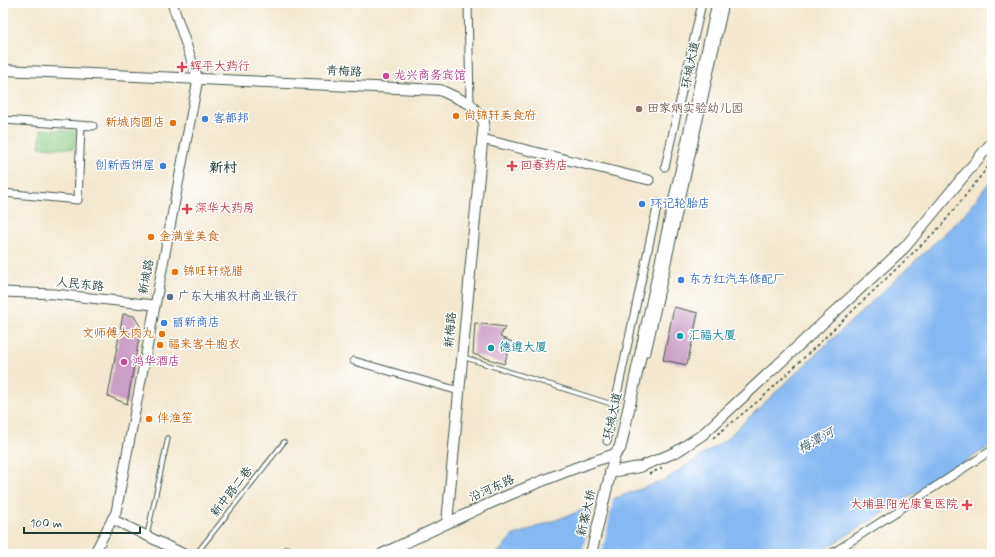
<svg xmlns="http://www.w3.org/2000/svg" width="995" height="557" font-family="Mynerve,'LXGW WenKai TC',sans-serif">
  <rect width="100%" height="100%" fill="#fff"/>
  <filter id="ink" filterUnits="userSpaceOnUse"><feTurbulence type="fractalNoise" baseFrequency=".025" numOctaves="2"/><feDisplacementMap in="SourceGraphic" scale="8" xChannelSelector="R" yChannelSelector="G"/><feConvolveMatrix kernelMatrix="1 2 1 2 8 2 1 2 1" color-interpolation-filters="sRGB"/></filter>
  <filter id="wash" filterUnits="userSpaceOnUse"><feTurbulence type="fractalNoise" baseFrequency=".012" numOctaves="4" result="noise"/><feDisplacementMap in="SourceGraphic" scale="16" xChannelSelector="R" yChannelSelector="G"/><feGaussianBlur stdDeviation="0.9" result="paint"/><feColorMatrix in="noise" values="0 0 0 0 0 0 0 0 0 0 0 0 0 0 0 0 0 1.4 0 .05"/><feComposite in="paint" operator="in"/></filter>
  <g filter="url(#wash)">
    <rect width="100%" height="100%" fill="#f3e7cf"/>
    <polygon fill="#88c880" stroke="#54825a" points="41,129 76,131 74,149 39,147"/>
    <polygon fill="#86b9f3" stroke="#527b94" points="992,179 992,445 817,554 494,554 500,551 512,536 665,480 725,440 962,217"/>
    <polygon fill="#f3e7cf" points="614,496 602,554 582,554 593,504"/>
    <g id="blocks">
      <g fill="#ca9ec5">
        <polygon points="674,307 698,313 687,365 663,360"/>
        <polygon points="123,314 134,316 141,328 127,404 108,396"/>
        <polygon points="475,323 505,327 500,337 512,342 504,364 473,354"/>
      </g>
    </g>
  </g>
  <g filter="url(#ink)">
    <use href="#blocks" fill-opacity="0" stroke="#3f564b" stroke-width="1"/>
    <g fill="none" stroke-linecap="round" stroke-linejoin="round">
      <g stroke="#3f564b" stroke-width="5.5">
        <g id="service">
          <polyline points="463,357 615,405"/>
          <polyline points="147,535 168,438"/>
          <polyline points="287,548 302,554"/>
          <polyline points="196,554 284,442"/>
        </g>
      </g>
      <g stroke="#3f564b" stroke-width="9">
        <g id="minor">
          <polyline points="468,3 470,104"/>
          <polyline points="3,120 93,126"/>
          <polyline points="665,167 702,3"/>
          <polyline points="3,193 78,200 81,126"/>
          <polyline points="647,352 725,3"/>
          <polyline points="354,361 459,391"/>
          <polyline points="607,441 658,203"/>
          <polyline points="831,554 992,450"/>
        </g>
      </g>
      <g stroke="#3f564b" stroke-width="11">
        <g id="tertiary">
          <polyline points="482,139 649,180"/>
          <polyline points="3,292 54,294 154,305"/>
          <polyline points="112,519 184,554"/>
          <polyline points="94,554 116,512 198,79 172,3"/>
        </g>
      </g>
      <g stroke="#3f564b" stroke-width="12">
        <g id="secondary">
          <polyline points="3,70 440,90 470,104 484,121 447,523"/>
          <polyline points="610,472 640,467 676,452 702,435 905,247 992,142"/>
          <path d="M382 554C458 518 535 480 615 454"/>
          <polyline points="591,554 615,454"/>
        </g>
      </g>
      <g stroke="#3f564b" stroke-width="13">
        <polyline id="primary" points="615,454 620,448 718,3"/>
      </g>
      <g stroke="#3f564b" stroke-width="1.5" stroke-dasharray="3 3" stroke-linecap="butt">
        <polyline points="713,438 763,397 941,226 992,162"/>
        <polyline points="649,474 662,468"/>
      </g>
      <use href="#service" stroke="#fff" stroke-width="3.5"/>
      <use href="#minor" stroke="#fff" stroke-width="7"/>
      <use href="#tertiary" stroke="#fff" stroke-width="9"/>
      <use href="#secondary" stroke="#fff" stroke-width="10"/>
      <use href="#primary" stroke="#fff" stroke-width="11"/>
    </g>
  </g>
  <g fill="#e0444e" stroke="#fff" stroke-width="1.5">
    <path d="M180 61h4v4h4v4h-4v4h-4v-4h-4v-4h4z"/>
    <path d="M510 160h4v4h4v4h-4v4h-4v-4h-4v-4h4z"/>
    <path d="M185 203h4v4h4v4h-4v4h-4v-4h-4v-4h4z"/>
    <path d="M965 499h4v4h4v4h-4v4h-4v-4h-4v-4h4z"/>
  </g>
  <g fill="#d1479c" stroke="#fff" stroke-width="1.5">
    <circle cx="386" cy="76" r="4"/>
    <circle cx="124" cy="362" r="4"/>
  </g>
  <circle fill="#8d6e63" stroke="#fff" stroke-width="1.5" cx="639" cy="109" r="4"/>
  <g fill="#e8710a" stroke="#fff" stroke-width="1.5">
    <circle cx="456" cy="116" r="4"/>
    <circle cx="173" cy="123" r="4"/>
    <circle cx="151" cy="237" r="4"/>
    <circle cx="175" cy="272" r="4"/>
    <circle cx="162" cy="334" r="4"/>
    <circle cx="160" cy="345" r="4"/>
    <circle cx="149" cy="419" r="4"/>
  </g>
  <g fill="#3f7fe0" stroke="#fff" stroke-width="1.5">
    <circle cx="205" cy="119" r="4"/>
    <circle cx="163" cy="166" r="4"/>
    <circle cx="642" cy="204" r="4"/>
    <circle cx="681" cy="280" r="4"/>
    <circle cx="164" cy="323" r="4"/>
  </g>
  <circle fill="#5c6f8a" stroke="#fff" stroke-width="1.5" cx="170" cy="297" r="4"/>
  <g fill="#0f9aa8" stroke="#fff" stroke-width="1.5">
    <circle cx="680" cy="336" r="4"/>
    <circle cx="491" cy="348" r="4"/>
  </g>
  <g text-anchor="middle" dominant-baseline="central" stroke-width="3" stroke-linejoin="round" paint-order="stroke">
    <g font-size="12" fill="#1f3d34" stroke="#fff">
      <text transform="translate(691 65) rotate(-78)">环城大道</text>
      <text transform="translate(344 72) rotate(3)">青梅路</text>
      <text transform="translate(147 277) rotate(-79)">新城路</text>
      <text transform="translate(80 285) rotate(6)">人民东路</text>
      <text transform="translate(451 330) rotate(-85)">新梅路</text>
      <text transform="translate(613 416) rotate(-77)">环城大道</text>
      <text transform="translate(492 489) rotate(-24)">沿河东路</text>
      <text transform="translate(232 492) rotate(-52)">新中路二巷</text>
      <text transform="translate(587 513) rotate(-77)">新寨大桥</text>
    </g>
    <g font-size="12" fill="#be3a42" stroke="#fff" text-anchor="start">
      <text x="190" y="67">辉平大药行</text>
      <text x="520" y="166">回春药店</text>
      <text x="195" y="209">深华大药房</text>
      <text x="958" y="505" text-anchor="end">大埔县阳光康复医院</text>
    </g>
    <g font-size="12" fill="#b23c85" stroke="#fff" text-anchor="start">
      <text x="394" y="76">龙兴商务宾馆</text>
      <text x="132" y="362">鸿华酒店</text>
    </g>
    <g font-size="12" fill="#785e54" stroke="#fff" text-anchor="start">
      <text x="647" y="109">田家炳实验幼儿园</text>
    </g>
    <g font-size="12" fill="#c56008" stroke="#fff" text-anchor="start">
      <text x="464" y="116">尚锦轩美食府</text>
      <text x="165" y="123" text-anchor="end">新城肉圆店</text>
      <text x="159" y="237">金满堂美食</text>
      <text x="183" y="272">锦旺轩烧腊</text>
      <text x="154" y="334" text-anchor="end">文师傅大肉丸</text>
      <text x="168" y="345">福来客牛胞衣</text>
      <text x="157" y="419">伴渔笙</text>
    </g>
    <g font-size="12" fill="#366cbe" stroke="#fff" text-anchor="start">
      <text x="213" y="119">客都邦</text>
      <text x="155" y="166" text-anchor="end">创新西饼屋</text>
      <text x="650" y="204">环记轮胎店</text>
      <text x="689" y="280">东方红汽车修配厂</text>
      <text x="172" y="323">丽新商店</text>
    </g>
    <g font-size="12" fill="#4e5e75" stroke="#fff" text-anchor="start">
      <text x="178" y="297">广东大埔农村商业银行</text>
    </g>
    <g font-size="12" fill="#0d838f" stroke="#fff" text-anchor="start">
      <text x="688" y="336">汇福大厦</text>
      <text x="499" y="348">德遵大厦</text>
    </g>
    <g font-size="13" font-style="italic" fill="#3e626d" stroke="#fff">
      <text transform="translate(816 441) rotate(-29)">梅潭河</text>
    </g>
    <g font-size="14" font-weight="bold" fill="#1f3d34" stroke="#fff">
      <text x="223" y="168">新村</text>
    </g>
  </g>
  <rect width="995" height="557" fill="none" stroke="#fff" stroke-width="16"/>
  <path d="M24 527v6h116v-6" fill="none" stroke="#1f3d34" stroke-width="2"/>
  <text x="30" y="527" font-size="12" fill="#1f3d34" stroke="#ffffff" stroke-width="3" paint-order="stroke">100 m</text>
</svg>
